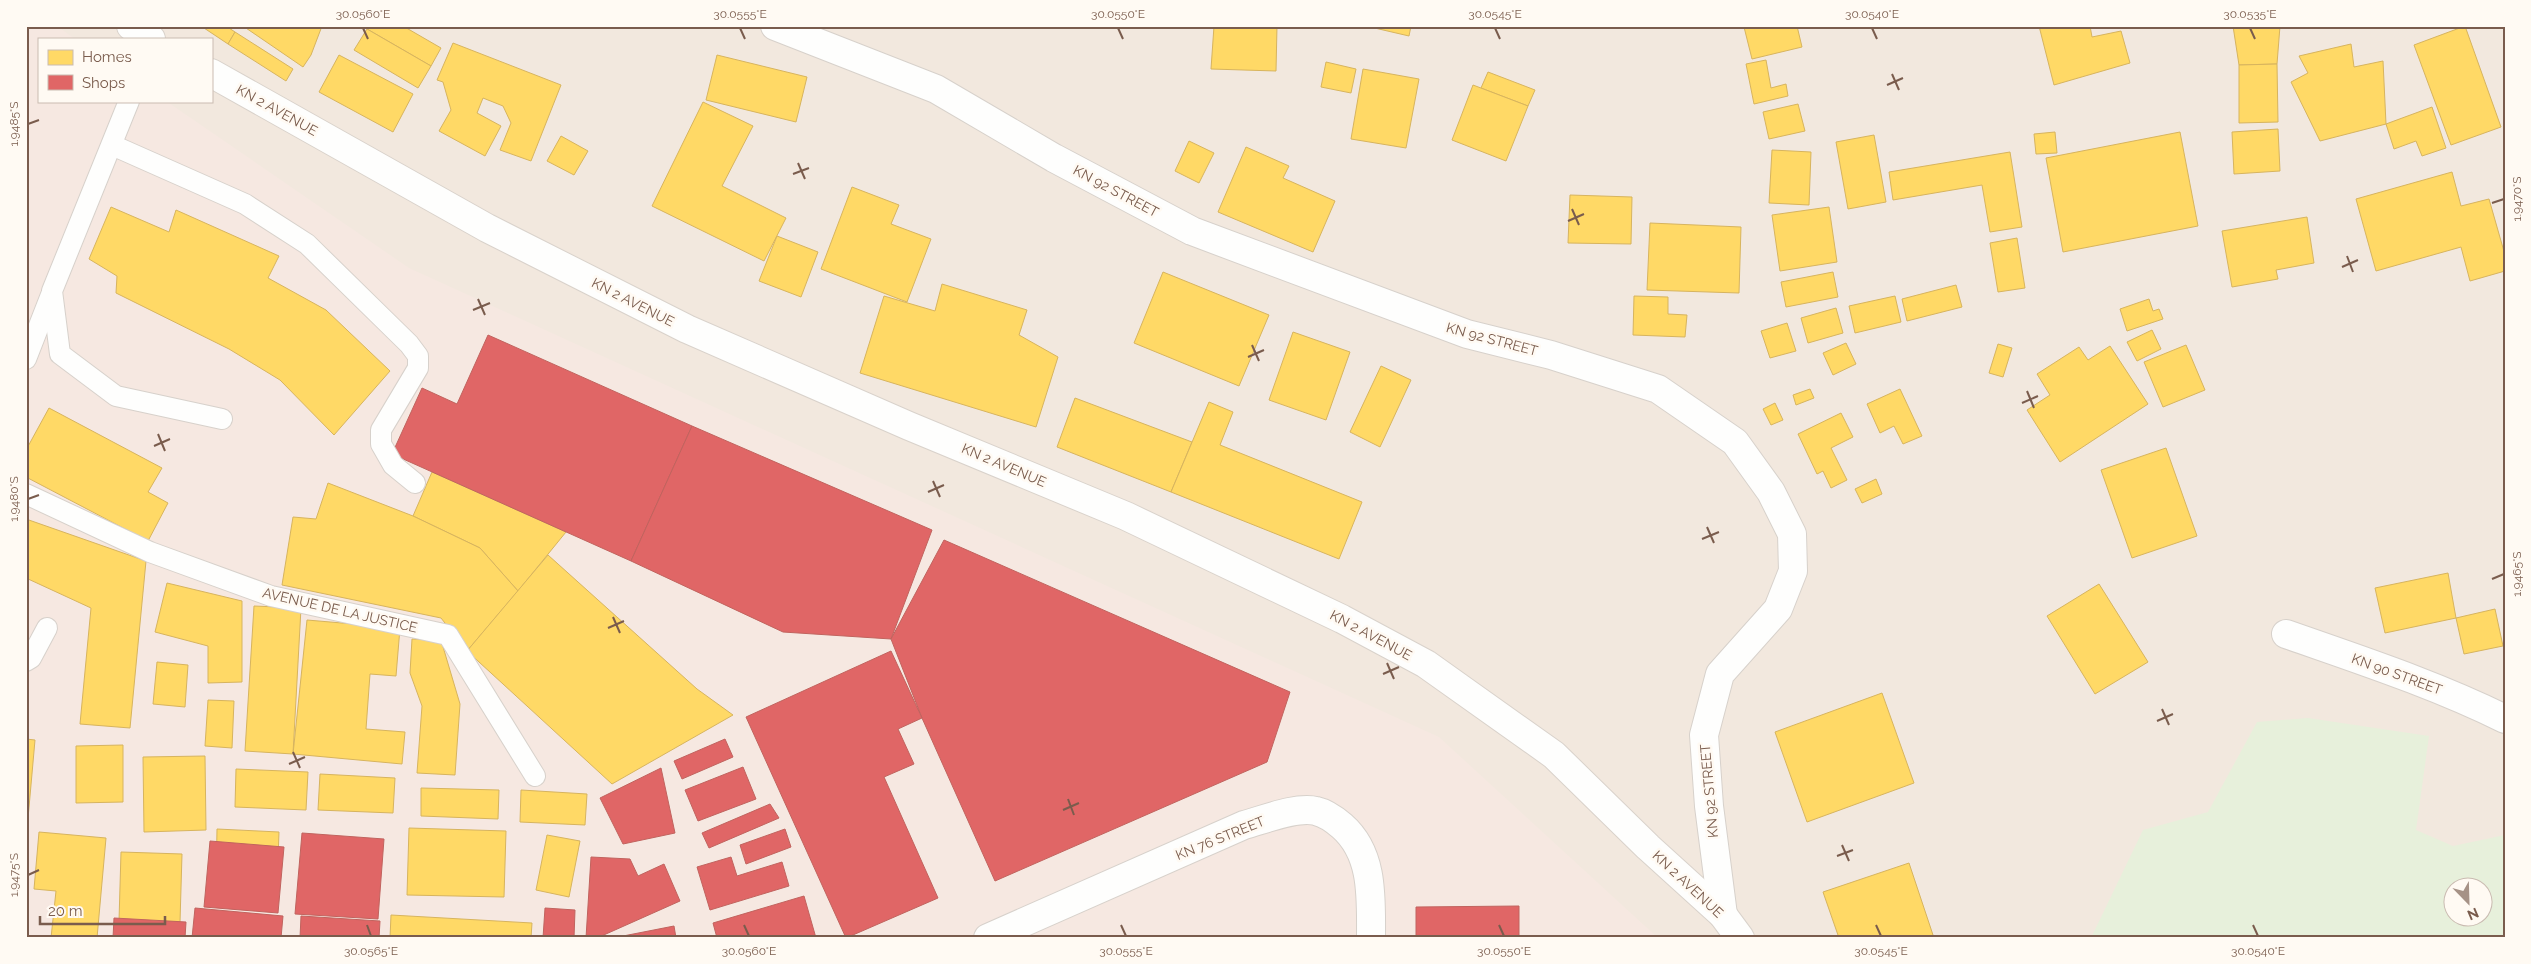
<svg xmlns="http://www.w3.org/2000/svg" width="2531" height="964" font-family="Raleway,sans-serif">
  <rect width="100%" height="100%" fill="#f9f5f0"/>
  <path fill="#f2e8de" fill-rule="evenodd" d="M26 26H2505V938H26ZM39 39H211V101H39ZM2454 886H2484V916H2454Z"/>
  <polygon fill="#f6e8e1" points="26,26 57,26 75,39 39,39 39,101 166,101 409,268 1439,737 1658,938 26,938"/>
  <path fill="#e7f0db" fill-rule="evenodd" d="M2308 718 2429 736 2416 830 2453 846 2505 835V938H2091L2143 830 2208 812 2257 722ZM2454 886H2484V916H2454Z"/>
  <g fill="#ffd966" stroke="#d7b45e">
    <polygon points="201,26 226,26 235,32 228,44"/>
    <polygon points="243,26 322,26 311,55 303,67"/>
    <polygon points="368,26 403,26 441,48 431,66 367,29"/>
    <polygon points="1214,26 1277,26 1276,71 1211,69"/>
    <polygon points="1366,26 1411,26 1409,36"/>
    <polygon points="1749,26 1797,26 1802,47 1752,59 1744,27"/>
    <polygon points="2039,26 2090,26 2092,37 2121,31 2130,63 2054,85"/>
    <polygon points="2233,26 2280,26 2277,64 2239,65"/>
    <polygon points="2465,26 2501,127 2451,145 2414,45"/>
    <polygon points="367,29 431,66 418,88 354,50"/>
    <polygon points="235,32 293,69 286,81 228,44"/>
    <polygon points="453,43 561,85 531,161 500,150 511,123 503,106 483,98 477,113 501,126 485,156 439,131 451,110 443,82 437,80"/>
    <polygon points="2351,44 2354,67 2383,61 2386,124 2320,141 2291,82 2308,73 2299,56"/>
    <polygon points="339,55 413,94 393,132 319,92"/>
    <polygon points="717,55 807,77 796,122 706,100"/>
    <polygon points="1766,60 1771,88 1786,84 1788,96 1754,104 1746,64"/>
    <polygon points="1326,62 1356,69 1351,93 1321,87"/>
    <polygon points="2277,64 2278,122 2239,123 2239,65"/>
    <polygon points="1363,69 1419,79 1406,148 1351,139"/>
    <polygon points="1488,72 1535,90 1528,106 1481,88"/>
    <polygon points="1473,85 1528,106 1506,161 1452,140"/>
    <polygon points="703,102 753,126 722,186 786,218 764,261 652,206"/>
    <polygon points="1798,104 1805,131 1769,139 1763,112"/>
    <polygon points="2432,107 2446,148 2422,156 2416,141 2394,149 2386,124"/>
    <polygon points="2278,129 2280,171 2234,174 2232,132"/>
    <polygon points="2055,132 2057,153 2036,154 2034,134"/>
    <polygon points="2180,132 2198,226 2063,252 2046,158"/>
    <polygon points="1874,135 1886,202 1848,209 1836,142"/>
    <polygon points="561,136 588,151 574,175 547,161"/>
    <polygon points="1189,141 1214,153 1199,183 1175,171"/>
    <polygon points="1246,147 1289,166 1283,178 1335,201 1313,252 1218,212"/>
    <polygon points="1772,150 1811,152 1809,205 1769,203"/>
    <polygon points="2010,152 2022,227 1990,232 1982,185 1893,200 1889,172"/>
    <polygon points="2452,172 2461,206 2489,199 2505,255 2505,271 2470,281 2461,247 2376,271 2356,199"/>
    <polygon points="852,187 899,205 891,224 931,239 907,302 821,269"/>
    <polygon points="1570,195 1632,197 1631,244 1568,243"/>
    <polygon points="111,207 169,232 176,210 279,256 268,278 326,310 390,371 334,435 280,380 229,349 116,293 117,276 89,259"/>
    <polygon points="1829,207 1837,262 1780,271 1772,215"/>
    <polygon points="2307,217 2314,263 2276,270 2278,279 2232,287 2222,231"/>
    <polygon points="1650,223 1741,227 1739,293 1647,290"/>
    <polygon points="777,236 818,252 801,297 759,281"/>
    <polygon points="2017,238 2025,288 1998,292 1990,243"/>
    <polygon points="1163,272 1269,315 1239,386 1134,343"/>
    <polygon points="1833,272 1838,297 1786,307 1781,282"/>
    <polygon points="942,284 1027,310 1019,335 1058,357 1036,427 860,373 884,296 935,311"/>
    <polygon points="1956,285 1962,307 1907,321 1902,299"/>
    <polygon points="1634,296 1668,297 1668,314 1687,315 1685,337 1633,335"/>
    <polygon points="1895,296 1901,322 1855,333 1849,306"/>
    <polygon points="2149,299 2153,311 2159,309 2163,319 2127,331 2120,309"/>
    <polygon points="1836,308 1843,333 1808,343 1801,318"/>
    <polygon points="1787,323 1796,351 1770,358 1761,331"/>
    <polygon points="2152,330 2161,349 2137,361 2127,342"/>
    <polygon points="1293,332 1350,352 1326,420 1269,400"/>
    <polygon points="1846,343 1856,364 1833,375 1823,353"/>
    <polygon points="1998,344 2012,348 2003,377 1989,373"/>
    <polygon points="2186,345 2205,390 2163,407 2144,362"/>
    <polygon points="2110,346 2148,404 2060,462 2027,410 2050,395 2037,374 2079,347 2088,360"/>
    <polygon points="1381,366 1411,380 1380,447 1350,432"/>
    <polygon points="1810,389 1814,398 1796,405 1793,395"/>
    <polygon points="1900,389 1922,436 1903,444 1894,426 1880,433 1867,404"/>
    <polygon points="1075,398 1192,442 1171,492 1057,447"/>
    <polygon points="1209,402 1233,412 1220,445 1362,502 1339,559 1171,492"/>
    <polygon points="1775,403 1783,420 1771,425 1763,409"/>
    <polygon points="49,408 162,468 148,492 168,503 148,541 26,477 26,450"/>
    <polygon points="1841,413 1853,437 1831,448 1847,480 1831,488 1823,471 1817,474 1798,434"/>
    <polygon points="2166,448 2197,536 2132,558 2101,470"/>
    <polygon points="432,472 566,532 518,591 480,548 413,516"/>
    <polygon points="1876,479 1882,494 1862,503 1855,489"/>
    <polygon points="328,483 413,516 480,548 518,591 467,651 441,618 282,585 293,517 316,519"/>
    <polygon points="26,519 146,561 130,728 80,724 91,608 26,578"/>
    <polygon points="548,555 697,689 733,715 612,784 467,651"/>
    <polygon points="2448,573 2456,618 2385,633 2375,588"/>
    <polygon points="167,583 242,601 242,682 208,683 208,646 155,632"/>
    <polygon points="2099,584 2148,662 2095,694 2047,616"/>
    <polygon points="254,606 301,608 293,754 245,751"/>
    <polygon points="2495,609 2503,646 2464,654 2456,618"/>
    <polygon points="307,620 400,628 396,676 370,674 366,729 405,732 402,764 293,754"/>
    <polygon points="412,639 441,640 460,704 455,775 417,773 422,706 410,673"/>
    <polygon points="157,662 188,665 185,707 153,704"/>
    <polygon points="1882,693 1914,783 1807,822 1775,732"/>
    <polygon points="208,700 234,701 232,748 205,746"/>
    <polygon points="26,739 35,740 26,841"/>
    <polygon points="123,745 123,802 76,803 76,746"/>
    <polygon points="205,756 206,830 144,832 143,757"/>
    <polygon points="236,769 308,772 306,810 235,807"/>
    <polygon points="320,774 395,778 393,813 318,810"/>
    <polygon points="421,788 499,790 498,819 421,816"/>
    <polygon points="521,790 587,794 585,825 520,822"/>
    <polygon points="409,828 506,831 504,897 407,895"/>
    <polygon points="217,829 279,832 277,886 216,884"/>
    <polygon points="39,832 106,838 97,938 51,938 56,891 34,889"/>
    <polygon points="547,835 580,841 569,897 536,890"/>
    <polygon points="121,852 182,854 180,922 119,921"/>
    <polygon points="1909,863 1933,935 1925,938 1839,938 1823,892"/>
    <polygon points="391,915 532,923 531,938 390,938"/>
  </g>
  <g fill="#e06666" stroke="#c1635e">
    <polygon points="488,335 692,426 631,561 392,454 422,388 457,404"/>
    <polygon points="692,426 932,530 891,639 783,632 631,561"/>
    <polygon points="944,540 1290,692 1267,762 995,881 922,718 891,639"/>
    <polygon points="891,651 922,718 898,729 914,764 884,777 938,898 846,938 746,717"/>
    <polygon points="725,739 733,757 682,779 674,761"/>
    <polygon points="743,767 756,799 698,821 685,790"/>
    <polygon points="661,768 675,833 623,844 600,798"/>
    <polygon points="770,804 779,818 709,848 702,833"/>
    <polygon points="785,829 791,847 746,864 740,845"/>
    <polygon points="302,833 384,839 378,919 295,914"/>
    <polygon points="210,841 284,847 278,913 204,907"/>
    <polygon points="591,857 630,859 638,876 664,864 680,901 597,938 586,938"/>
    <polygon points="731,857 737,876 782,862 789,886 710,910 697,867"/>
    <polygon points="804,896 816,938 717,938 713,923"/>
    <polygon points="1519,906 1519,938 1416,938 1416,907"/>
    <polygon points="195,908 283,916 281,938 192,938"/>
    <polygon points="545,908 575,910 574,938 543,938"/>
    <polygon points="301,916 380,921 379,938 300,938"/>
    <polygon points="114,918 186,922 185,938 113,938"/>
    <polygon points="674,926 676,938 613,938"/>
  </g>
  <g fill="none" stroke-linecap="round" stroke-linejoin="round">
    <g stroke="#d7d1cb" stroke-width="22">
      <g id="service">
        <polyline points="129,101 52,291 60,354 116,396 222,419"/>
        <polyline points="112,145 245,204 307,244 409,344 418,356 418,368 381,430 381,444 393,465 415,483"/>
        <polyline points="26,359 51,295"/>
        <polyline points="26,494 150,552 271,596 448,635 535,776"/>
        <polyline points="26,661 31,658 47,628"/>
      </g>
    </g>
    <g stroke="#d7d1cb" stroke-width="30">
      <g id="minor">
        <polyline points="775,26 936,89 1054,158 1192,231 1467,334 1551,355 1658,389 1735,442 1771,492 1792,534 1793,571 1778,609 1720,674 1704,735 1709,806 1723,915"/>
        <path d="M2286 634C2360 660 2434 684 2505 719"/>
        <path d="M988 938 1244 825C1263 820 1297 806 1316 811 1325 813 1335 820 1342 826 1374 854 1371 898 1371 938"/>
      </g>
    </g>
    <g stroke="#d9d2cb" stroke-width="30">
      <g id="secondary">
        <polyline points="131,26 151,39"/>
        <polyline points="211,73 487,228 687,329 909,426 1126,516 1342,619 1426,664 1554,755 1648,847 1723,915 1740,938"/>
      </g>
    </g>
    <use href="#service" stroke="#fefefd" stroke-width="20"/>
    <use href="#minor" stroke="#fefefd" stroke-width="28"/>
    <use href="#secondary" stroke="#fefefd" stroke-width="28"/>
  </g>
  <path fill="none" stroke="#7a5c4d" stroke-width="2" d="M363 28 368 39M740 28 745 39M1118 28 1123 39M1495 28 1500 39M1872 28 1877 39M2250 28 2255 39M1892 74 1899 90M1887 85 1903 78M28 124 39 120M798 163 805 179M793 174 809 168M2492 203 2504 199M1572 209 1579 225M1568 221 1584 214M2347 256 2353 272M2342 267 2358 260M478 299 485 315M473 310 490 303M1252 345 1259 361M1248 357 1264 350M2027 391 2034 408M2022 403 2038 396M158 434 165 451M154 446 170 439M933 481 940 497M928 492 944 485M28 499 39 495M1707 527 1714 543M1702 539 1719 532M2492 579 2504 574M613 617 620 633M608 628 624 621M1387 663 1394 679M1383 674 1399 667M2162 709 2169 725M2157 721 2173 714M293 752 300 768M289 764 305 757M1068 799 1074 815M1063 810 1079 803M1842 845 1849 861M1837 856 1853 850M28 875 39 870M367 925 371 936M744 925 749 936M1121 925 1126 936M1499 925 1504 936M1876 925 1881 936M2253 925 2258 936"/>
  <g text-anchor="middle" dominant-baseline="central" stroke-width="5" stroke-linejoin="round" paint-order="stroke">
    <g font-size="14" fill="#7a5c4d" stroke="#fffaf3">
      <text transform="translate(277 110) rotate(29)">KN 2 AVENUE</text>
      <text transform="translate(1116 191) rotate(28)">KN 92 STREET</text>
      <text transform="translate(633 302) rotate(27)">KN 2 AVENUE</text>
      <text transform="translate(1492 339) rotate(15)">KN 92 STREET</text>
      <text transform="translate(1004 465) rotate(23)">KN 2 AVENUE</text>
      <text transform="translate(340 610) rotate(13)">AVENUE DE LA JUSTICE</text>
      <text transform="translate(1371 635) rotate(28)">KN 2 AVENUE</text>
      <text transform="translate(2397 674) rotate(20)">KN 90 STREET</text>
      <text transform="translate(1709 791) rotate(-95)">KN 92 STREET</text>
      <text transform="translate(1220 838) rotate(-22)">KN 76 STREET</text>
      <text transform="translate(1688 884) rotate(43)">KN 2 AVENUE</text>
    </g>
  </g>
  <rect width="2531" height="964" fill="none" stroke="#fffaf3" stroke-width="55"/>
  <rect x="38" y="38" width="175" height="65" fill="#fffaf3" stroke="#cabbb1"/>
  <rect x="48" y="50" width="25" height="15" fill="#ffd966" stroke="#cabbb1"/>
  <text x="82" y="62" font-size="15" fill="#7a5c4d">Homes</text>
  <rect x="48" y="75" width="25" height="15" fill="#e06666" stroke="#cabbb1"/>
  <text x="82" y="88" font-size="15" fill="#7a5c4d">Shops</text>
  <g transform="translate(2468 902) rotate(157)"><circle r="24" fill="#fffaf3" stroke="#cabbb1"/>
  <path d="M0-4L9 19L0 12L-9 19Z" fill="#a69286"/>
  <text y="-8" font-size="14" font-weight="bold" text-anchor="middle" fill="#7a5c4d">N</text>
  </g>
  <path d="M40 916v8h125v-8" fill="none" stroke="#7a5c4d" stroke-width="2.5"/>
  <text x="48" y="916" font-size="15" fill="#7a5c4d" stroke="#fffaf3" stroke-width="4" paint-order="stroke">20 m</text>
  <rect x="28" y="28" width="2476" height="908" fill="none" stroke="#7a5c4d" stroke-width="2"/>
  <g font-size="12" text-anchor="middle" fill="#7a5c4d">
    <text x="363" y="18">30.0560°E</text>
    <text x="740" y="18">30.0555°E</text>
    <text x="1118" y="18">30.0550°E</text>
    <text x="1495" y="18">30.0545°E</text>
    <text x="1872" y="18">30.0540°E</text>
    <text x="2250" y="18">30.0535°E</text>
    <text transform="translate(14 124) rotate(-90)" y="4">1.9485°S</text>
    <text transform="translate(2517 199) rotate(-90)" y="4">1.9470°S</text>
    <text transform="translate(14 499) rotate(-90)" y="4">1.9480°S</text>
    <text transform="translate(2517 574) rotate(-90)" y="4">1.9465°S</text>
    <text transform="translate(14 875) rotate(-90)" y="4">1.9475°S</text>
    <text x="371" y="955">30.0565°E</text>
    <text x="749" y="955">30.0560°E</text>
    <text x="1126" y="955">30.0555°E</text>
    <text x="1504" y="955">30.0550°E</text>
    <text x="1881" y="955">30.0545°E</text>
    <text x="2258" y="955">30.0540°E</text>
  </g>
</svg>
